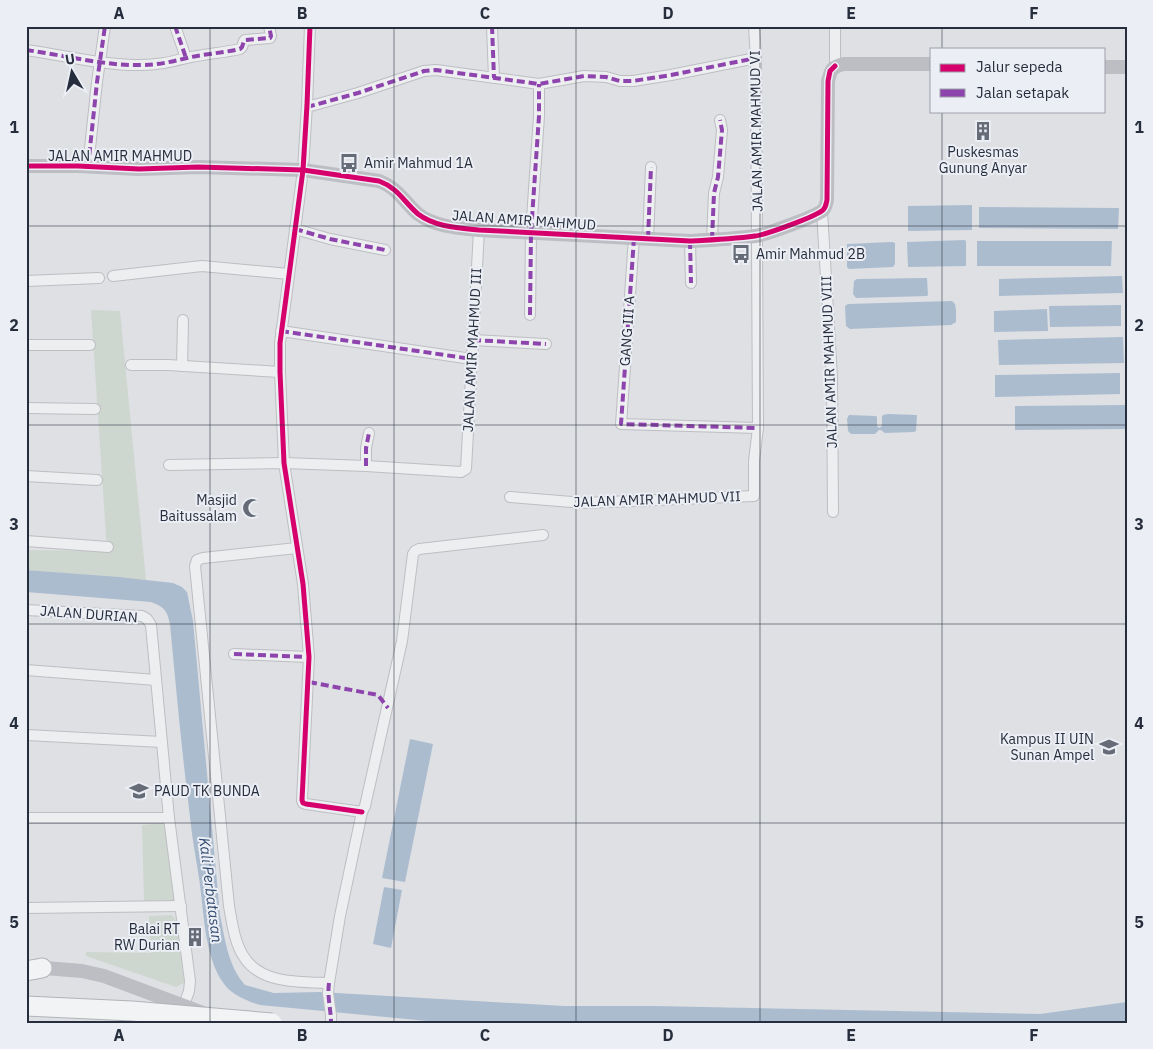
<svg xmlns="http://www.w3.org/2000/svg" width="1153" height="1049" font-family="'IBM Plex Sans',sans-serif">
  <rect width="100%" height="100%" fill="#dee0e4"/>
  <g fill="#ced7cf">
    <polygon points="91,310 120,311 146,580 26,570 26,550 107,551"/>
    <polygon points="166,823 175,900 144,901 142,825"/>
    <polygon points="172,915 177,922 184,983 176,987 86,956 86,952 151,953 149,916"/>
  </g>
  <g fill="#acbccf">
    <polygon points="972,205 972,230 908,231 908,206"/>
    <polygon points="979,207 1119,208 1118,229 979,228"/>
    <polygon points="965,240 966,242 966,266 908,267 907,242"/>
    <polygon points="977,241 1112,241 1111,266 977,266"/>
    <polygon points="892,242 895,243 895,264 893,267 849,269 847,267 847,244"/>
    <polygon points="1122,276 1123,293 999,296 999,279"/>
    <polygon points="926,278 927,278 928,295 927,296 856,298 853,294 854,281 857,279"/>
    <polygon points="952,301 955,304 956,310 956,322 951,325 850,329 846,326 845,306 848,304"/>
    <polygon points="1121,305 1121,326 1050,327 1049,306"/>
    <polygon points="1047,309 1048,331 994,332 994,311"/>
    <polygon points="1123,337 1124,363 999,365 998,340"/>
    <polygon points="1120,373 1120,394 995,397 995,375"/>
    <polygon points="1125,405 1125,429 1015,430 1015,406"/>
    <polygon points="888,414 917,415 916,431 914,432 885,433 881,430 879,430 875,434 851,434 848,431 847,419 849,415 876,416 877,417 877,426 879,428 881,427 882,425 882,417 883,415"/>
    <path d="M26 570 119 577 173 583 182 587 187 592 193 621 220 915C225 939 228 966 245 985L274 993 319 992 564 1006H655L1040 1014 1127 1002V1023H448L260 1005C247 1001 232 995 224 984 204 957 204 910 199 878 196 858 192 838 190 817 182 753 176 688 170 624 167 610 164 607 151 602L26 592Z"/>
    <polygon points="410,739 433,744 405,882 382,878"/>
    <polygon points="384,887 402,890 391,948 373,944"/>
  </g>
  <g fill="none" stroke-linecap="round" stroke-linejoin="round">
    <g stroke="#bdbec2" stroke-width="12">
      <g id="street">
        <polyline points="175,26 186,58"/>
        <polyline points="310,26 307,105 303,170 280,343 280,372 284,463 303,584 309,657 302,800 303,803 306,804 362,812"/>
        <polyline points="492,26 494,78"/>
        <polyline points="835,26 835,66"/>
        <path d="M26 50C63 55 105 66 141 65 158 65 170 62 187 58 204 54 222 53 240 49L242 47 244 41 245 40 270 38 271 36 269 26"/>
        <polyline points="307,107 358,93 424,71 436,70 539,84 584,76 606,77 620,81 633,81 671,75 756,58"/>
        <polyline points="88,167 97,82 105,26"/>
        <polyline points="822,211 832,378 833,512"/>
        <polyline points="295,229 330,239 385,250"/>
        <polyline points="634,238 621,424 758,428"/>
        <polyline points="648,239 651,167"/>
        <polyline points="712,240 714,193 718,177 722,130 720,120"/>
        <polyline points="690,241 691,283"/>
        <polyline points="113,276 202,266 289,274"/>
        <polyline points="26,281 99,278"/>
        <polyline points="530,315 531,233 539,116 539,84"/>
        <polyline points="281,331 472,359"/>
        <polyline points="473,340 546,344"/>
        <polyline points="26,345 90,345"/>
        <polyline points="131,365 168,365 280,372"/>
        <polyline points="182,366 183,320"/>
        <polyline points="26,408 95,409"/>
        <polyline points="169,465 284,463 366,466 461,472 466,469 479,230"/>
        <polyline points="366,466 366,448 369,433"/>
        <polyline points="26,476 97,480"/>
        <polyline points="510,497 584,503 754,496 754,461 758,428 756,58 754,26"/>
        <polyline points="26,541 108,547"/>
        <path d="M297 548 203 558 197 560 195 566 229 906C232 922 234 942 244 957 261 984 300 982 329 983"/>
        <polyline points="26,610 142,616 147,619 151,625 169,818 190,981 189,991 184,1005"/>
        <polyline points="234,654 309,657"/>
        <polyline points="26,670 156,680"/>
        <polyline points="26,735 162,742"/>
        <polyline points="26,818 169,818"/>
        <polyline points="26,908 181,906"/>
        <polyline points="331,1023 331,1015 328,993 329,983 340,916 362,812 365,806 402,641 413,554 415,551 419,549 543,535"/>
      </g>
    </g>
    <g stroke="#b0b3b8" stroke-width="21">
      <polyline id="highway" points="26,971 42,968"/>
    </g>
    <use href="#street" stroke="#edeef0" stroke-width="10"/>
    <g stroke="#bcbec3" stroke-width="14">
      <polyline points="1104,67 1127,67"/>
      <path d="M26 166H78L139 169 198 167 303 170 379 181C398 188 404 202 418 214 435 227 459 228 479 230L690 241C711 240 733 239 755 236 765 235 817 216 823 210 826 207 826 204 827 200L828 81C831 69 832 67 844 64H932"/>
      <polyline points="32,967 82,971 104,976 203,1013"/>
    </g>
    <use href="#highway" stroke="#f2f3f4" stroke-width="19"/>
    <g stroke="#b0b3b8" stroke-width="21" stroke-linecap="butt">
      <polyline id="highway-bridge" points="26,1006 132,1011 272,1023"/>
    </g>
    <use href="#highway-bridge" stroke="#f2f3f4" stroke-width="19"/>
    <g stroke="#8e44ad" stroke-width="4" stroke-dasharray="8 4" stroke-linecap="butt">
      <polyline points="175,26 186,58"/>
      <polyline points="492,26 494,78"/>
      <path d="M26 50C63 55 105 66 141 65 158 65 170 62 187 58 204 54 222 53 240 49L242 47 244 41 245 40 270 38 271 36 269 26"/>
      <polyline points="307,107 358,93 424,71 436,70 539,84 584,76 606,77 620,81 633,81 671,75 756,58"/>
      <polyline points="88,167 97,82 105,26"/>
      <polyline points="295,229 330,239 385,250"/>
      <polyline points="634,238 621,424 758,428"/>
      <polyline points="648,239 651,167"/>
      <polyline points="712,240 714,193 718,177 722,130 720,120"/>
      <polyline points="690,241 691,283"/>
      <polyline points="530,315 531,233 539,116 539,84"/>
      <polyline points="281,331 472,359"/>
      <polyline points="473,340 546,344"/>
      <polyline points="366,466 366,448 369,433"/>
      <polyline points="234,654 309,657"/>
      <polyline points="309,682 378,695 388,708"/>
      <path d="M329 983C327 997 331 1009 331 1023"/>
    </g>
    <g stroke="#ebeef4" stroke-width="8">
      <g id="cycleway">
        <polyline points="310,26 307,105 303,170 280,343 280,372 284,463 303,584 309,657 302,800 303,803 306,804 362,812"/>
        <path d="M26 166H78L139 169 198 167 303 170 379 181C398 188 404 202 418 214 435 227 459 228 479 230L690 241C711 240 733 239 755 236 765 235 817 216 823 210 826 207 826 204 827 200L828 81 830 71 835 66"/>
      </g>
    </g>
    <use href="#cycleway" stroke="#d6006c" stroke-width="5"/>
  </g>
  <path fill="none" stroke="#262d3c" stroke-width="1" stroke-opacity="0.55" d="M210 26V1023M394 26V1023M576 26V1023M760 26V1023M942 26V49M942 111V1023M26 226H1127M26 425H1127M26 624H1127M26 823H1127"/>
  <defs>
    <g id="building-bare" transform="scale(1.5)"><path d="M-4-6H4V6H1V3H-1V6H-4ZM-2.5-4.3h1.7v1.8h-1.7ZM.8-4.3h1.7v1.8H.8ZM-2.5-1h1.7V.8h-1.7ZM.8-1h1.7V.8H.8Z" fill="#666c77" stroke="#ebeef4" stroke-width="2.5" paint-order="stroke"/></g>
    <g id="bus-bare" transform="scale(1.5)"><path d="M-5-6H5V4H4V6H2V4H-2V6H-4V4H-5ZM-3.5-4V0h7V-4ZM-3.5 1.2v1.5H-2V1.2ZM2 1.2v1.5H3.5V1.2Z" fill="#666c77" stroke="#ebeef4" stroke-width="2.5" paint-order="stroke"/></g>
    <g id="mosque-bare" transform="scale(1.5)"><path d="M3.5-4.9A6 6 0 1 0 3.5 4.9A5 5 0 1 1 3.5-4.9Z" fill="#666c77" stroke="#ebeef4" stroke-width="2.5" paint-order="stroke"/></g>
    <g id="university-bare" transform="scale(1.5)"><path d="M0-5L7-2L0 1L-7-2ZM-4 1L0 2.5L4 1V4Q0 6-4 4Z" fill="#666c77" stroke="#ebeef4" stroke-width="2.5" paint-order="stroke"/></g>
    <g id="school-bare" transform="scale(1.5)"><path d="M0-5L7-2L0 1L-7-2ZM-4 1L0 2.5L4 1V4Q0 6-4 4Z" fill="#666c77" stroke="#ebeef4" stroke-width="2.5" paint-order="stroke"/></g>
  </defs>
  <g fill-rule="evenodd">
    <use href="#building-bare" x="983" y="131"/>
    <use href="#bus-bare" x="349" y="163"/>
    <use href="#bus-bare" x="741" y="254"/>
    <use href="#mosque-bare" x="252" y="508"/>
    <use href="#university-bare" x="1109" y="747"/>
    <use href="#school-bare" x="139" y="791"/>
    <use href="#building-bare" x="195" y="937"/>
  </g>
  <g text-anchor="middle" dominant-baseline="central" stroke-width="4" stroke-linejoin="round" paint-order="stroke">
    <g font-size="14" fill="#262d3c" stroke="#ebeef4">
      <text transform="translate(756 131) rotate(-91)">JALAN AMIR MAHMUD VI</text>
      <text x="120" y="156">JALAN AMIR MAHMUD</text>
      <text transform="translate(524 220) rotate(4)">JALAN AMIR MAHMUD</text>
      <text transform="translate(627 331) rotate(-86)">GANG III A</text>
      <text transform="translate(472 350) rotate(-87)">JALAN AMIR MAHMUD III</text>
      <text transform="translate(829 362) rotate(-92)">JALAN AMIR MAHMUD VIII</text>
      <text transform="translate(657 499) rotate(-2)">JALAN AMIR MAHMUD VII</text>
      <text transform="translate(89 614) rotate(4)">JALAN DURIAN</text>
    </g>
    <g font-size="14" fill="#262d3c" stroke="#ebeef4" text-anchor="start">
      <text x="983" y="152" text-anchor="middle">Puskesmas<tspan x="983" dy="16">Gunung Anyar</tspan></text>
      <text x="364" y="163">Amir Mahmud 1A</text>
      <text x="756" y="254">Amir Mahmud 2B</text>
      <text x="237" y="500" text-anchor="end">Masjid<tspan x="237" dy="16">Baitussalam</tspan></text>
      <text x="1094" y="739" text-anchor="end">Kampus II UIN<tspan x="1094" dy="16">Sunan Ampel</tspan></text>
      <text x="154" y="791">PAUD TK BUNDA</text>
      <text x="180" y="929" text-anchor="end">Balai RT<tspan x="180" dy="16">RW Durian</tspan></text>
    </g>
    <g font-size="15" font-style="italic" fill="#304a6f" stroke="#ebeef4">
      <text transform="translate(211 890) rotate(83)">Kali Perbatasan</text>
    </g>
  </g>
  <rect width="1153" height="1049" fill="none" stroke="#ebeef4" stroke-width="55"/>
  <rect x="930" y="48" width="175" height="65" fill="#ebeef4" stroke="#9ca1aa"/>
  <rect x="940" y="64" width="25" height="8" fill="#d6006c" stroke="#9ca1aa"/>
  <text x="976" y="72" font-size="15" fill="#262d3c">Jalur sepeda</text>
  <rect x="940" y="89" width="25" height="8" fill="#8e44ad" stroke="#9ca1aa"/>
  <text x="976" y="98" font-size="15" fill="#262d3c">Jalan setapak</text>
  <g transform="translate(72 72) rotate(351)" stroke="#ebeef4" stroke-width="4" paint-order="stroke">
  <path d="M0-4L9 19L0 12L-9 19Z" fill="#262d3c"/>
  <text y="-8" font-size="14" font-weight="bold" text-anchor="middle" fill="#262d3c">U</text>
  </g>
  <rect x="28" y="28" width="1098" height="994" fill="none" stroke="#262d3c" stroke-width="2"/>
  <g font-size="16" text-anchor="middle" font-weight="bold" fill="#262d3c">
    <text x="119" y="19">A</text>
    <text x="302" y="19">B</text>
    <text x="485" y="19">C</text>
    <text x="668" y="19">D</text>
    <text x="851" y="19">E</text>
    <text x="1034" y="19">F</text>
    <text x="14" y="133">1</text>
    <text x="1139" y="133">1</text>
    <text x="14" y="331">2</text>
    <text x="1139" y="331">2</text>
    <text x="14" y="530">3</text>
    <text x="1139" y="530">3</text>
    <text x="14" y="729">4</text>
    <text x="1139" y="729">4</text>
    <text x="14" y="928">5</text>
    <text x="1139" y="928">5</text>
    <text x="119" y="1041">A</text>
    <text x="302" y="1041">B</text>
    <text x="485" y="1041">C</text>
    <text x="668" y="1041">D</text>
    <text x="851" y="1041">E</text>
    <text x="1034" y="1041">F</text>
  </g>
</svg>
